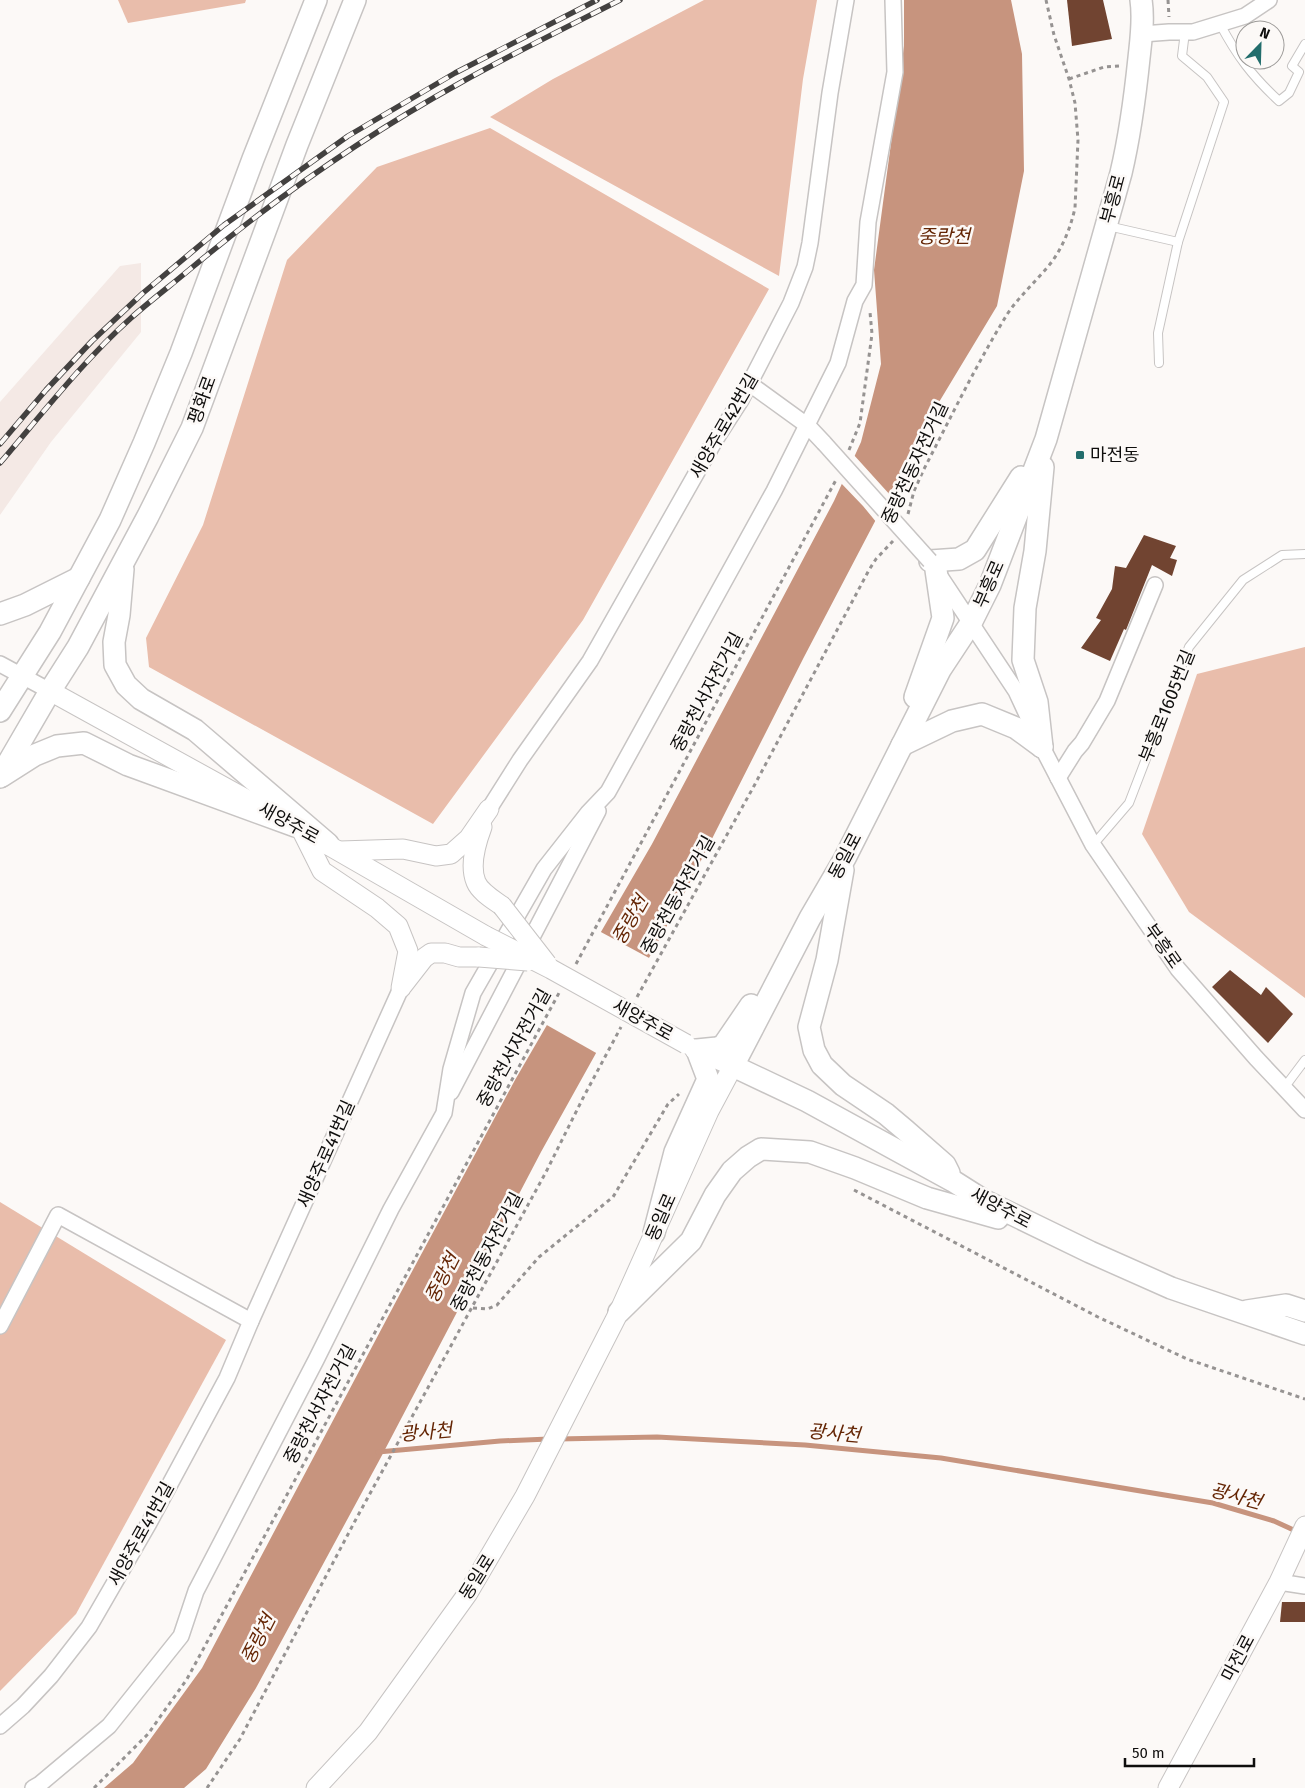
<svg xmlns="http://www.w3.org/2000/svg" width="1305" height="1788" font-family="'Fira Sans','Noto Sans KR',sans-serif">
  <rect width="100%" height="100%" fill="#fcf9f7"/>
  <polygon fill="#f4e9e5" points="141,263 141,332 51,442 0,515 0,402 120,266"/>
  <g fill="#e9bdab">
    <polygon points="118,0 246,0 245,3 128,23"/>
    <polygon points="704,0 817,0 803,79 779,276 490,117 553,79"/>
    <polygon points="490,128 769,289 583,620 433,824 149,667 146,638 203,525 287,260 377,167"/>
    <polygon points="1305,647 1305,998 1189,912 1142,834 1197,674"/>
    <polygon points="0,1202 226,1340 76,1614 0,1691"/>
  </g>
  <polygon fill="#c7947e" points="904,0 1011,0 1022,54 1024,171 997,306 927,422 804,657 679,904 541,1152 380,1459 256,1688 206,1769 184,1788 104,1788 133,1763 202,1668 401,1292 515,1080 652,844 834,501 861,442 881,364 874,270 904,46"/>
  <g fill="#fcf9f7">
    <polygon points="853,454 891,496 877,523 863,506 840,482"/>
    <polygon points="599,931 651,959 598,1054 545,1024"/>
  </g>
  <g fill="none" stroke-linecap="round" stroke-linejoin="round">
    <g stroke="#c7947e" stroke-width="5">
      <polyline points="558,1439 657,1437 805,1445 941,1458 1213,1503 1274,1521 1298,1532"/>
      <polyline points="378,1452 500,1441 549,1439"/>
    </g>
  </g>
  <g fill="#714431">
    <polygon points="1067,0 1103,0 1112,39 1072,46"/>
    <polygon points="1144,535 1176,546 1170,558 1177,560 1172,576 1152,565 1126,630 1124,629 1110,661 1081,648 1101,620 1096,618 1112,589 1115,566 1126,568"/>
    <polygon points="1230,970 1261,995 1266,987 1293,1014 1268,1043 1212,987"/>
    <polygon points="1282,1602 1305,1602 1305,1622 1280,1622"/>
  </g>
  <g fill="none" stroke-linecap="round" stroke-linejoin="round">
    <g stroke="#c7c4c3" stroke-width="10">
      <g id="service">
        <path d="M1220 24C1237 56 1252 76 1279 101L1289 93 1299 72 1292 66 1305 44"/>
        <polyline points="1108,226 1178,242"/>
        <polyline points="1159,363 1158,333 1178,242 1224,102 1207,77 1182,56 1185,32"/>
        <polyline points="1093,845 1129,803 1189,647 1243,580 1282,555 1305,554"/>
        <polyline points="1284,1088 1305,1060"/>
      </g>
    </g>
    <g stroke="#c7c4c3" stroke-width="18">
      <g id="minor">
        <polyline points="1142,34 1169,32 1193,32 1245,16 1269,0"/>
        <polyline points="750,384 808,426 824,443"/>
        <polyline points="939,575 1016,691 1042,747 1093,845 1178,969 1256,1058 1305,1110"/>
        <polyline points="0,664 50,691"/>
        <polyline points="1058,778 1075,751 1082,743 1107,701 1155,585"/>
        <polyline points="489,809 520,760 590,661 714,442 741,400 791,303 805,267 810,243 830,93 846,0"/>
        <polyline points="451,1092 598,811"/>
        <polyline points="0,1326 58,1215 251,1321"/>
        <polyline points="1279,1582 1305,1586"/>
        <polyline points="0,1726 23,1706 51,1676 89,1627 149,1523 227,1378 251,1321 401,988"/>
        <polyline points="33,1788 40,1784 109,1726 181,1636 196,1591 316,1360 391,1209 444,1113 451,1069 473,993 544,869 588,813 608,792 774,491 838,363 855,301 864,285 868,222 895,72 893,0"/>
      </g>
    </g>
    <g stroke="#c7c4c3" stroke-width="21">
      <g id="tertiary">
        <polyline points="50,691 255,804"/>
        <path d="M482 827C476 843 469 865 476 882 480 892 494 900 502 906"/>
        <polyline points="301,829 322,871 377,908 398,926 408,951 401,988"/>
        <polyline points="314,837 486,936"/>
        <polyline points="340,851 403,849 436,856 451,854 469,838 489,809"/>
        <polyline points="403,985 424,958 431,953 445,953 459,957 479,957"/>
        <polyline points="316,1788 368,1732 468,1593 525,1496 619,1312 709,1111 733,1066 694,1049"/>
        <polyline points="1168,1788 1279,1582 1305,1526"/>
      </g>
    </g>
    <g stroke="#c7c4c3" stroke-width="24">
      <g id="secondary">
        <path d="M1141 0C1144 19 1141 39 1139 58 1135 97 1130 135 1121 173L1046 439 990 585 971 623 940 670 845 858 810 918 733 1066 807 1101 953 1181 983 1200 1090 1252 1171 1288 1305 1334"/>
        <polyline points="930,561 959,559 975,550 1021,477"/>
        <polyline points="123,569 119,615 114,642 115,665 126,685 141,699 195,730 328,844"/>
        <polyline points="0,614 25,605 79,578"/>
        <polyline points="915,697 943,618 936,570"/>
        <polyline points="0,711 50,632 110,520 144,443 181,353 253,159 316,0"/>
        <polyline points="902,745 952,721 982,714 1016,728 1042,747"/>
        <polyline points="1042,747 1037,702 1023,660 1025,608 1035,551 1043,467"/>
        <polyline points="2,776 35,755 57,746 84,743 128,765 295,826"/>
        <polyline points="0,777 50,691 78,647 148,516 192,428 297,145 355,0"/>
        <polyline points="843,870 827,960 809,1027 814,1050 822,1065 843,1085 886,1114 905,1130 945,1165 949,1173"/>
        <polyline points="654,1233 675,1152 708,1079 697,1050 717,1048 723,1046 751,1005"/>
        <polyline points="1247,1311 1286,1305 1305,1311"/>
        <polyline points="619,1312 691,1241 715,1195 732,1171 748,1157 761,1149 810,1152 855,1168 927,1198 998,1218"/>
      </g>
    </g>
    <g stroke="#969392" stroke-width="3" stroke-dasharray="4 4" stroke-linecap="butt">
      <polyline points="1168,0 1169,17"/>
      <polyline points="1069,79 1104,67 1119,66"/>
      <polyline points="849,450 860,423 872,334 870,312"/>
      <path d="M908 514 914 491 924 469C951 417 977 363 1008 313 1019 297 1033 284 1046 269 1061 252 1070 230 1075 208L1078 140 1075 103 1069 79 1054 35 1046 0"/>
      <polyline points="576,964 837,478"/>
      <polyline points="637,997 754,786 869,570 876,559 893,541"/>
      <polyline points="854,1190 1098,1317 1187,1359 1305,1399"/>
      <polyline points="473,1308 487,1309 497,1305 539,1257 613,1197 668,1104 679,1094"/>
      <polyline points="94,1788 148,1734 187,1679 559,993"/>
      <polyline points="207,1788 240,1739 355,1521 546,1172 583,1098 621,1027"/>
    </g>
    <use href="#service" stroke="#fff" stroke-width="8"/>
    <use href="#minor" stroke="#fff" stroke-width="15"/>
    <use href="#tertiary" stroke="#fff" stroke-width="19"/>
    <use href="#secondary" stroke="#fff" stroke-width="21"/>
    <g stroke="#434140" stroke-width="5.5">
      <g id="rail">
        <polyline points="0,444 46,390 92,341 143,293 224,225 348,136 455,73 597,0"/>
        <path d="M0 463C42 414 83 361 131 318 150 301 170 286 189 270 273 200 364 136 460 83 512 54 567 27 620 0"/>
      </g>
    </g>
    <use href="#rail" stroke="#fcf9f7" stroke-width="4" stroke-dasharray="11" stroke-linecap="butt"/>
    <g stroke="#c7c4c3" stroke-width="18" stroke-linecap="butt">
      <polyline id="minor-bridge" points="824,443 930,561"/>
    </g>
    <g stroke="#c7c4c3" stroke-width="21" stroke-linecap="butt">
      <g id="tertiary-bridge">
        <polyline points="502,906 547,964"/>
        <polyline points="486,936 551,969 686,1044"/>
        <polyline points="479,957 528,961"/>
      </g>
    </g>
    <use href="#minor-bridge" stroke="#fff" stroke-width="15"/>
    <use href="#tertiary-bridge" stroke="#fff" stroke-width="19"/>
  </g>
  <rect fill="#226d6c" stroke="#fcf9f7" stroke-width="2" x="1075" y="450" width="10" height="10" rx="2.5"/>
  <g text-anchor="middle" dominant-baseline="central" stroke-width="5" stroke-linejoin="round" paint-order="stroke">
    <g font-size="18" fill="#0f0e0d" stroke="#fcf9f7">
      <text transform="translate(1113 199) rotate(-75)">부흥로</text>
      <text transform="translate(202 400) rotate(-70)">평화로</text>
      <text transform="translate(724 426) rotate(-60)">새양주로42번길</text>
      <text transform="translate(915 463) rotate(-65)">중랑천동자전거길</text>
      <text transform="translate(989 584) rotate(-66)">부흥로</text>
      <text transform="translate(707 692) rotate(-62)">중랑천서자전거길</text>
      <text transform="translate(1167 706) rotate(-68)">부흥로1605번길</text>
      <text transform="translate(289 823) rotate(29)">새양주로</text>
      <text transform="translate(845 856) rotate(-62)">동일로</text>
      <text transform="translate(678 895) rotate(-61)">중랑천동자전거길</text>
      <text transform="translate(1163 946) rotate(55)">부흥로</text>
      <text transform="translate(643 1020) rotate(29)">새양주로</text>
      <text transform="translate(514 1048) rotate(-61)">중랑천서자전거길</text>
      <text transform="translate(326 1154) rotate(-66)">새양주로41번길</text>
      <text transform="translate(1001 1208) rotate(28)">새양주로</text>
      <text transform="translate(661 1217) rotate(-66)">동일로</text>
      <text transform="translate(487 1252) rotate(-62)">중랑천동자전거길</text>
      <text transform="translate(320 1404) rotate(-62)">중랑천서자전거길</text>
      <text transform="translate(141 1534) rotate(-61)">새양주로41번길</text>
      <text transform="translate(477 1577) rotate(-58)">동일로</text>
      <text transform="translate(1238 1658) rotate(-62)">마전로</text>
    </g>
    <g font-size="18" fill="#0f0e0d" stroke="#fcf9f7" text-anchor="start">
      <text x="1090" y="455">마전동</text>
    </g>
    <g font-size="19" font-style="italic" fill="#642504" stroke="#fcf9f7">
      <text x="944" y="236">중랑천</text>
      <text transform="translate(630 920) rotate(-60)">중랑천</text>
      <text transform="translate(442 1278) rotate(-63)">중랑천</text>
      <text transform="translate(426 1432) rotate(-5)">광사천</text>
      <text transform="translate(834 1433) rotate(5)">광사천</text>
      <text transform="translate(1236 1496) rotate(15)">광사천</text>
      <text transform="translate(258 1639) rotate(-63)">중랑천</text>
    </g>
  </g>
  <g transform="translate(1260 45) rotate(23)"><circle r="24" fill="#fcf9f7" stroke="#9d9b99"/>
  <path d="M0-4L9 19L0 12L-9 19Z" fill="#226d6c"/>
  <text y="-8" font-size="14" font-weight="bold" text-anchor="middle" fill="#0f0e0d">N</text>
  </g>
  <path d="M1125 1758v8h129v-8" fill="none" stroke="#0f0e0d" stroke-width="2.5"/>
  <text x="1132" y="1758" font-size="15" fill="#0f0e0d" stroke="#fcf9f7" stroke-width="4" paint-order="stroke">50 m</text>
</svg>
